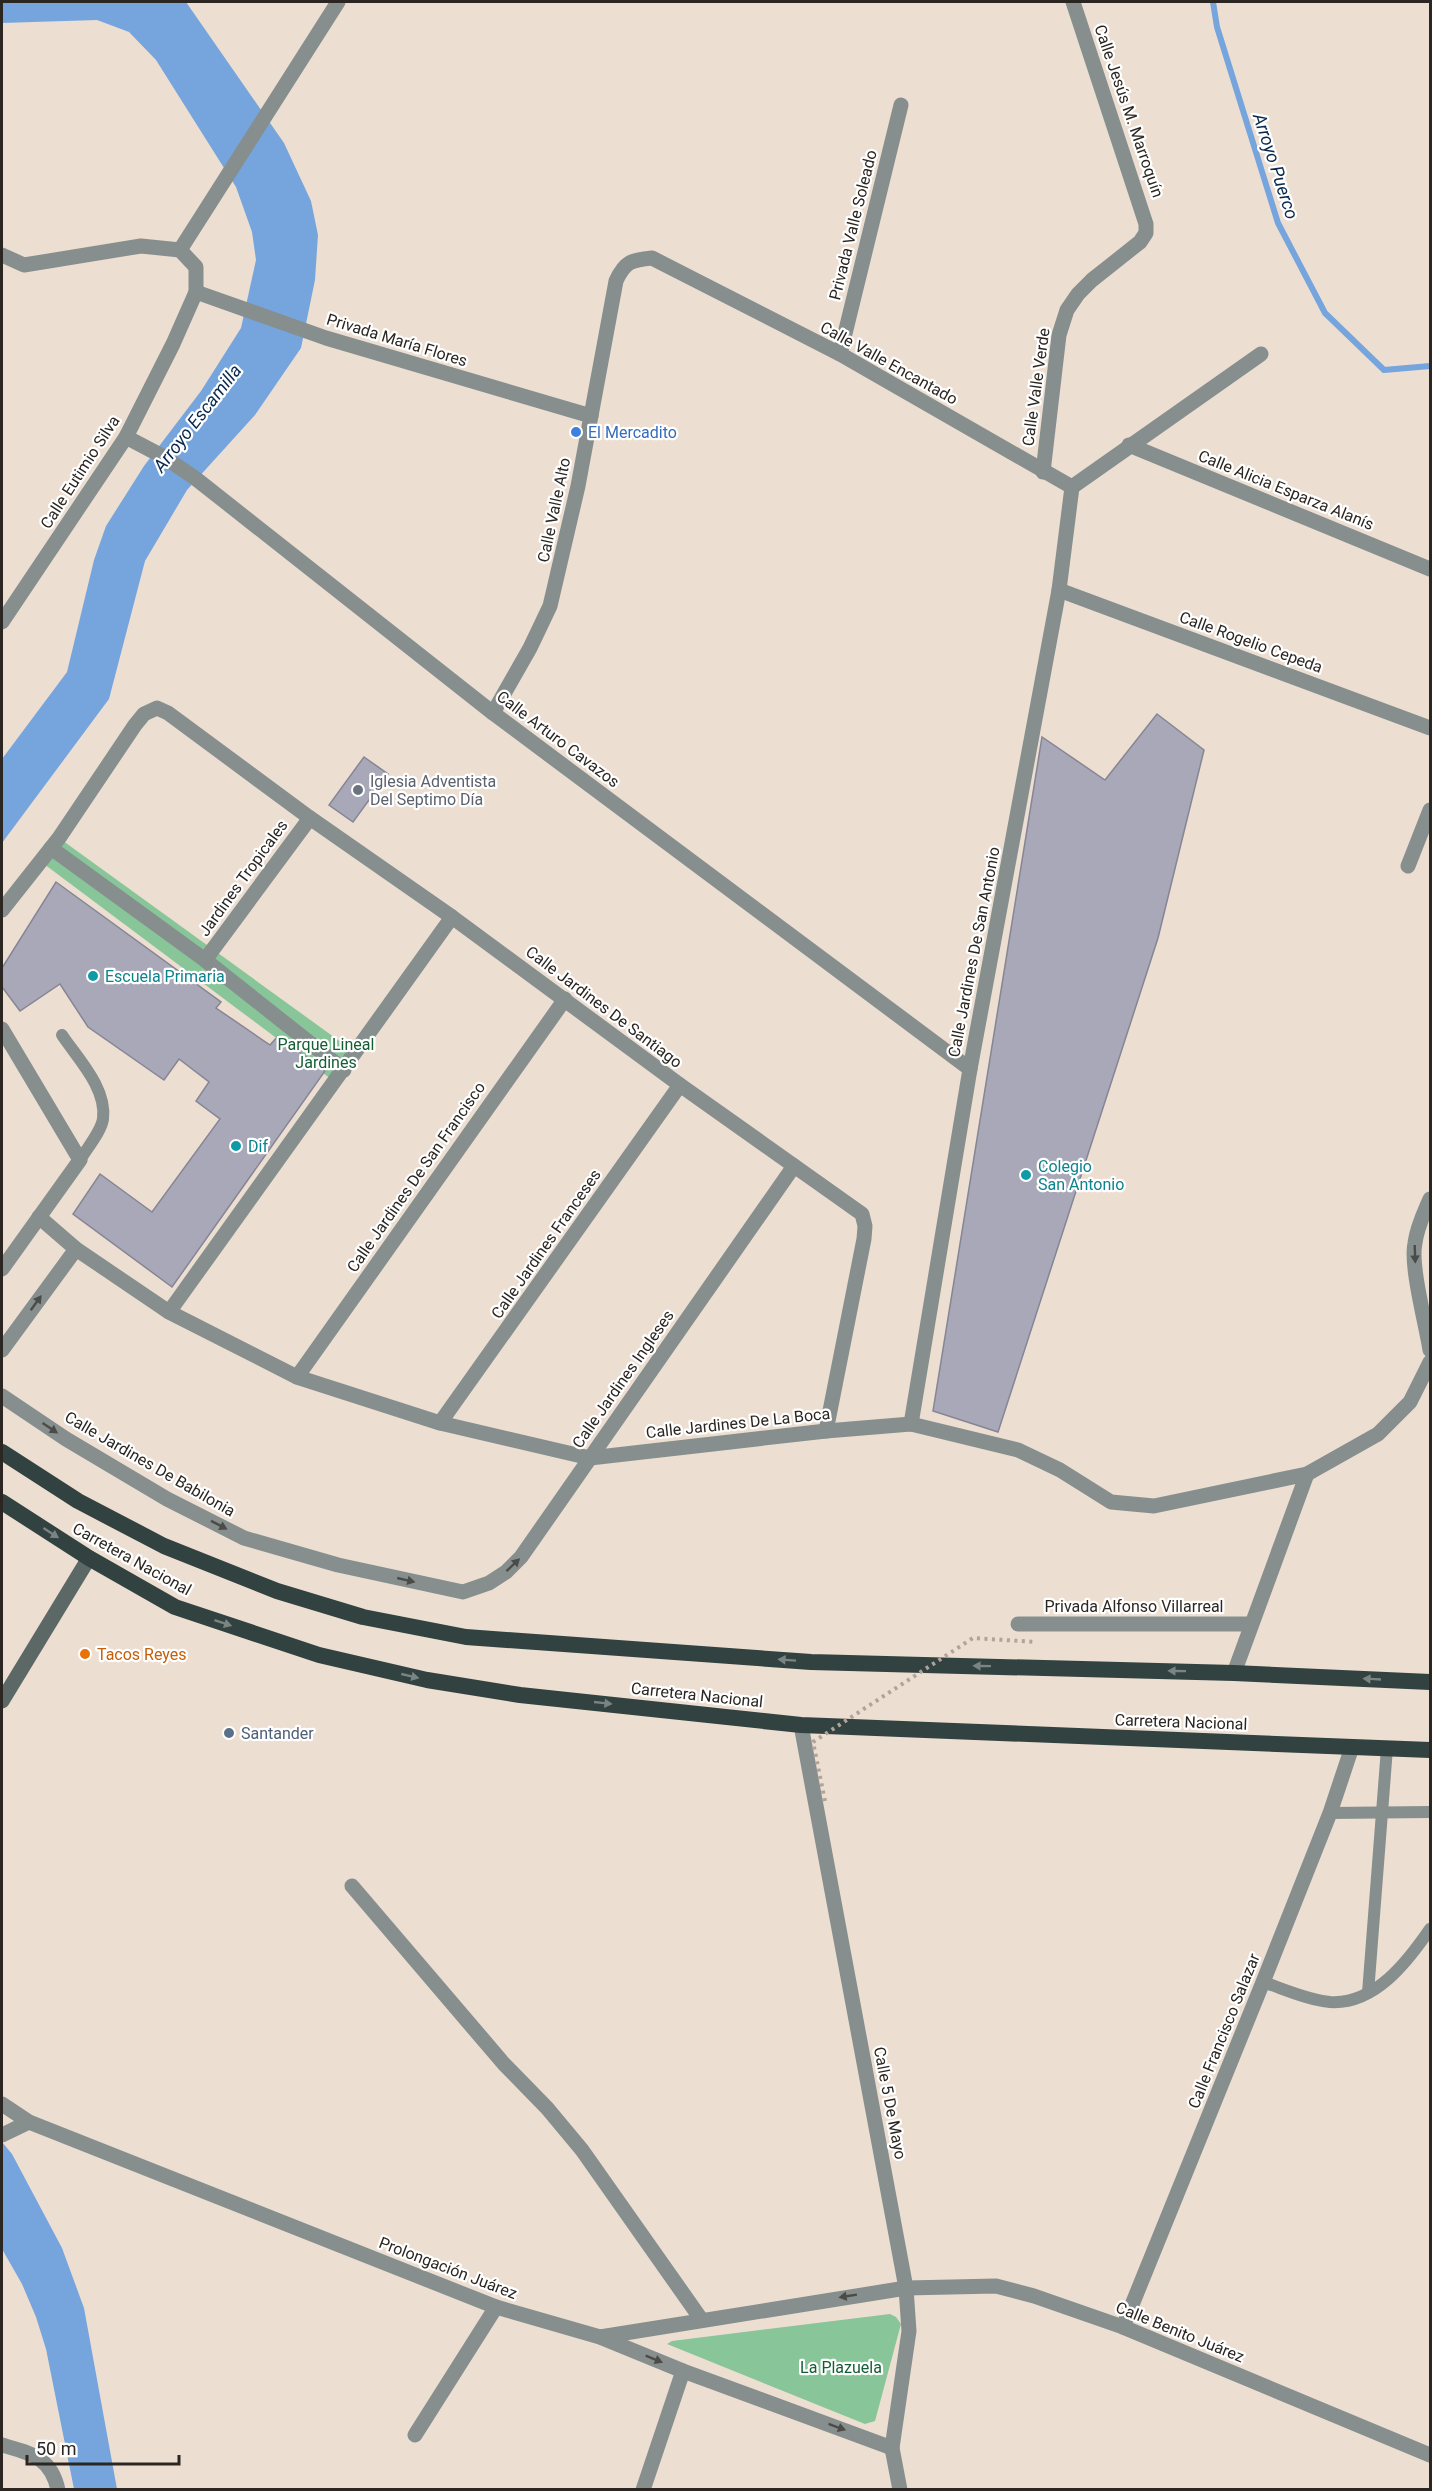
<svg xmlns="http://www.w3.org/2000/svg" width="1432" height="2491" font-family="Roboto,sans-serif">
  <rect width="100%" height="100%" fill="#edded2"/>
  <g fill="#88c599">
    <polygon points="59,838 356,1053 335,1082 40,861"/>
    <polygon points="890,2314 896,2317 901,2324 875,2421 865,2424 667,2344 672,2341"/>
  </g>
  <g fill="#76a5dd">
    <polygon points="2,2 186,2 284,143 311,201 318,235 315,280 301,348 255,415 187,490 145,561 109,699 2,843 2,759 67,672 94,560 106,526 144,466 201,391 241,328 256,260 252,232 236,187 156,60 129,32 97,20 2,23"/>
    <polygon points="2,2142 12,2154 62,2248 84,2308 117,2489 74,2489 46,2349 36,2317 22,2284 2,2249"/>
  </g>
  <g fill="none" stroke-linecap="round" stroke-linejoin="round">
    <polyline stroke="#76a5dd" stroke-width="6" points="1213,2 1217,27 1278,223 1325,313 1384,370 1430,366"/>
  </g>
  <g fill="#a8a8b8" stroke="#858594" stroke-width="1.5">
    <polygon points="1157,714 1204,750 1158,938 998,1432 933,1411 1042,737 1105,780"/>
    <polygon points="364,757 388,774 353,822 329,805"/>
    <polygon points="56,882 221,1002 216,1008 270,1045 278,1036 325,1071 172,1287 73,1214 100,1174 152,1212 220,1119 196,1101 209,1082 179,1059 164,1080 88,1027 60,984 20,1011 2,987 2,968"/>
  </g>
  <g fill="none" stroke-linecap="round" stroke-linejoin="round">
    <g stroke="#868f8e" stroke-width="12">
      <path d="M62 1035C78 1059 107 1088 103 1119 101 1132 87 1148 80 1160"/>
      <polyline points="1330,1813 1430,1812"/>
      <path d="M1263 1982C1284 1989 1308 2000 1330 2002 1375 2005 1408 1961 1430 1929"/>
      <polyline points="1368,1993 1387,1748"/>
    </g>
    <polyline stroke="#868f8e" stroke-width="15" points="51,848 205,960 344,1070"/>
    <g stroke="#868f8e" stroke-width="15">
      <polyline points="180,250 338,2"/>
      <polyline points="2,255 24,265 141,246 180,250 196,267 196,292 173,344 126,437 2,622"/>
      <polyline points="196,292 326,338 591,416"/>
      <polyline points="840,354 901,105"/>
      <polyline points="126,437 164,457 195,478 493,713 970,1069"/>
      <polyline points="1129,445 1430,569"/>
      <polyline points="1043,472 1059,335 1067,310 1078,294 1092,280 1140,242 1146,233 1146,224 1073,2"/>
      <polyline points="1059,590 1430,728"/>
      <path d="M493 713 530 648 550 606 578 486 616 281C625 261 632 260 652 258L840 354 1072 487 1261 354"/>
      <polyline points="1408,866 1430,810"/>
      <polyline points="2,910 59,838 135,725 144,714 157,708 168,713 310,818 452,917 680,1085 862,1214 865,1226 864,1239 826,1431"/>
      <polyline points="205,960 310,818"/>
      <polyline points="2,1029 80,1160 2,1269"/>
      <path d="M1430 1199C1424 1213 1417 1227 1415 1243 1410 1266 1426 1324 1430 1350"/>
      <polyline points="39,1217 76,1249 169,1312 297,1377 440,1423 590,1458 826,1431 911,1424 1018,1450 1060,1470 1111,1502 1154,1506 1307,1474 1378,1434 1410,1402 1430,1362"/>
      <polyline points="169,1312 452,917"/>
      <polyline points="2,1350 76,1249"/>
      <polyline points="297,1377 565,999"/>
      <polyline points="2,1396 66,1439 167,1499 244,1538 338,1565 463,1592 489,1583 506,1572 521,1557 794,1166"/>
      <polyline points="440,1423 680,1085"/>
      <polyline points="911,1424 970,1069 1059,590 1072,487"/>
      <polyline points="1018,1624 1251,1624"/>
      <polyline points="1234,1673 1307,1474"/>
      <polyline points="801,1725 906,2288 909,2331 892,2448 900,2490"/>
      <polyline points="352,1886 504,2064 547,2108 582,2150 701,2319"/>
      <polyline points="2,2104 29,2122 496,2307 600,2337 683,2371 892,2448"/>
      <polyline points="2,2135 29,2122"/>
      <polyline points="1123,2327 1263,1982 1330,1813 1352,1747"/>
      <polyline points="600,2337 906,2288 996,2286 1034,2296 1123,2327 1430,2455"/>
      <polyline points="415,2435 496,2307"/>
      <path d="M2 2445C30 2453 51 2457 58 2490"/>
      <polyline points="643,2490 683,2371"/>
    </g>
    <polyline stroke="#5b6866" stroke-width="15" points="2,1701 89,1558"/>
    <g stroke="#324240" stroke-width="16">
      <polyline points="2,1452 78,1501 164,1546 277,1591 363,1617 466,1637 811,1662 1234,1673 1430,1682"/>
      <polyline points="2,1502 89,1558 175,1607 319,1655 427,1680 520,1695 801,1725 1430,1750"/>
    </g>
    <polyline stroke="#b0a49a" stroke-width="4" stroke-dasharray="3 4.5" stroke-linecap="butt" points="825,1801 813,1742 973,1638 1036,1642"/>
  </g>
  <defs><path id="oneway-solid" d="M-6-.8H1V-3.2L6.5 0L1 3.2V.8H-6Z" transform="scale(1.5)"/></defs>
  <g fill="#4b4b47">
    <use href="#oneway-solid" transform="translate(1415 1254) rotate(88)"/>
    <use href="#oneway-solid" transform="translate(36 1303) rotate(-54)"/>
    <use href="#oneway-solid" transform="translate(50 1428) rotate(34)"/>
    <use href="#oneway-solid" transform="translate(219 1525) rotate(27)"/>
    <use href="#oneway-solid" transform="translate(513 1565) rotate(-43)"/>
    <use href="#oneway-solid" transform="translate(406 1580) rotate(13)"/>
    <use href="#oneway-solid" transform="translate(848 2296) rotate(171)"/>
    <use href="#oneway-solid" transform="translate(654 2359) rotate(22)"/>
    <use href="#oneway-solid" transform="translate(837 2427) rotate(20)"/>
  </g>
  <g fill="#7a8483">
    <use href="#oneway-solid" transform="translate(51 1533) rotate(33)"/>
    <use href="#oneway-solid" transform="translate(223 1623) rotate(18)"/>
    <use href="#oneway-solid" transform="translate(787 1660) rotate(-176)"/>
    <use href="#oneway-solid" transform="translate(982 1666) rotate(-179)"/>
    <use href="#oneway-solid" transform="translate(1177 1671) rotate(-179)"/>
    <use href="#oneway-solid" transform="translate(410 1676) rotate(13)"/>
    <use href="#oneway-solid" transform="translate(1372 1679) rotate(-177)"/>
    <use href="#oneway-solid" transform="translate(603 1703) rotate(6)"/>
  </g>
  <circle fill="#3f7fe0" stroke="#fff" stroke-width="2" cx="576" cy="432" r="6"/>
  <circle fill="#6b7280" stroke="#fff" stroke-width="2" cx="358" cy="790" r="6"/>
  <g fill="#0f9aa8" stroke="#fff" stroke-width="2">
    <circle cx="93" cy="976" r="6"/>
    <circle cx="236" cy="1146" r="6"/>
    <circle cx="1026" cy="1175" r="6"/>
  </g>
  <circle fill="#e8710a" stroke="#fff" stroke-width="2" cx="85" cy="1654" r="6"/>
  <circle fill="#5c6f8a" stroke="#fff" stroke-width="2" cx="229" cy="1733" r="6"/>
  <g text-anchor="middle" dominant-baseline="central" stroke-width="4.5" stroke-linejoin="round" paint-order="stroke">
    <g font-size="16" fill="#2b2621" stroke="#fff">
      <text transform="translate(1129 111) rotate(71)">Calle Jesús M. Marroquín</text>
      <text transform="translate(853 225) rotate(-76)">Privada Valle Soleado</text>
      <text transform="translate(397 340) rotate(17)">Privada María Flores</text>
      <text transform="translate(889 363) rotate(29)">Calle Valle Encantado</text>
      <text transform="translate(1036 387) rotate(-82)">Calle Valle Verde</text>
      <text transform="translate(80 472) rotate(-57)">Calle Eutimio Silva</text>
      <text transform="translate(1286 490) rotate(22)">Calle Alicia Esparza Alanís</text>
      <text transform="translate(554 510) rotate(-78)">Calle Valle Alto</text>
      <text transform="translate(1251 642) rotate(20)">Calle Rogelio Cepeda</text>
      <text transform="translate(558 739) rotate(37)">Calle Arturo Cavazos</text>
      <text transform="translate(243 878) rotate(-54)">Jardines Tropicales</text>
      <text transform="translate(974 952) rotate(-79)">Calle Jardines De San Antonio</text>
      <text transform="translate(604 1007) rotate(37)">Calle Jardines De Santiago</text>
      <text transform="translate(416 1177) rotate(-55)">Calle Jardines De San Francisco</text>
      <text transform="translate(546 1244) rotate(-55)">Calle Jardines Franceses</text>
      <text transform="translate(623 1379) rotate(-55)">Calle Jardines Ingleses</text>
      <text transform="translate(738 1423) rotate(-6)">Calle Jardines De La Boca</text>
      <text transform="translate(150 1464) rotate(30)">Calle Jardines De Babilonia</text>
      <text transform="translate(132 1559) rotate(29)">Carretera Nacional</text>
      <text x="1134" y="1606">Privada Alfonso Villarreal</text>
      <text transform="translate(697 1695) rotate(6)">Carretera Nacional</text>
      <text transform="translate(1181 1722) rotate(2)">Carretera Nacional</text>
      <text transform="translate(1224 2031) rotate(-68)">Calle Francisco Salazar</text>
      <text transform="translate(890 2103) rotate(79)">Calle 5 De Mayo</text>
      <text transform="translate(448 2268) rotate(21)">Prolongación Juárez</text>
      <text transform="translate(1180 2332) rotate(22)">Calle Benito Juárez</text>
    </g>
    <g font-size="16" fill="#366cbe" stroke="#fff" text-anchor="start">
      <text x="588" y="432">El Mercadito</text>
    </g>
    <g font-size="16" fill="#5b616d" stroke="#fff" text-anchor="start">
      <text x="370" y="781">Iglesia Adventista<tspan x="370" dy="18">Del Septimo Día</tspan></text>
    </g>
    <g font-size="16" fill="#0d838f" stroke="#fff" text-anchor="start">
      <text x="105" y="976">Escuela Primaria</text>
      <text x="248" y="1146">Dif</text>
      <text x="1038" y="1166">Colegio<tspan x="1038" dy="18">San Antonio</tspan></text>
    </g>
    <g font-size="16" fill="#135e32" stroke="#fff">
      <text x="326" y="1044">Parque Lineal<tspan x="326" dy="18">Jardines</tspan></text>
      <text x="841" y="2367">La Plazuela</text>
    </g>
    <g font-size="16" fill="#c56008" stroke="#fff" text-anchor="start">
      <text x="97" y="1654">Tacos Reyes</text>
    </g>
    <g font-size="16" fill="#4e5e75" stroke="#fff" text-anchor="start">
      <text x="241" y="1733">Santander</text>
    </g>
    <g font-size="18" font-style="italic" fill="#08294d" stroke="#fff">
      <text transform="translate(1276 166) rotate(72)">Arroyo Puerco</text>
      <text transform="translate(197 418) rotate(-52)">Arroyo Escamilla</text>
    </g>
  </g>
  <rect width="1432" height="2491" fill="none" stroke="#2b2621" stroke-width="6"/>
  <path d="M27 2455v9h152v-9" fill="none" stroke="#2b2621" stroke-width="3"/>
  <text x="36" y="2455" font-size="18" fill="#2b2621" stroke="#ffffff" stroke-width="4.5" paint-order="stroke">50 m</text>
</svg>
